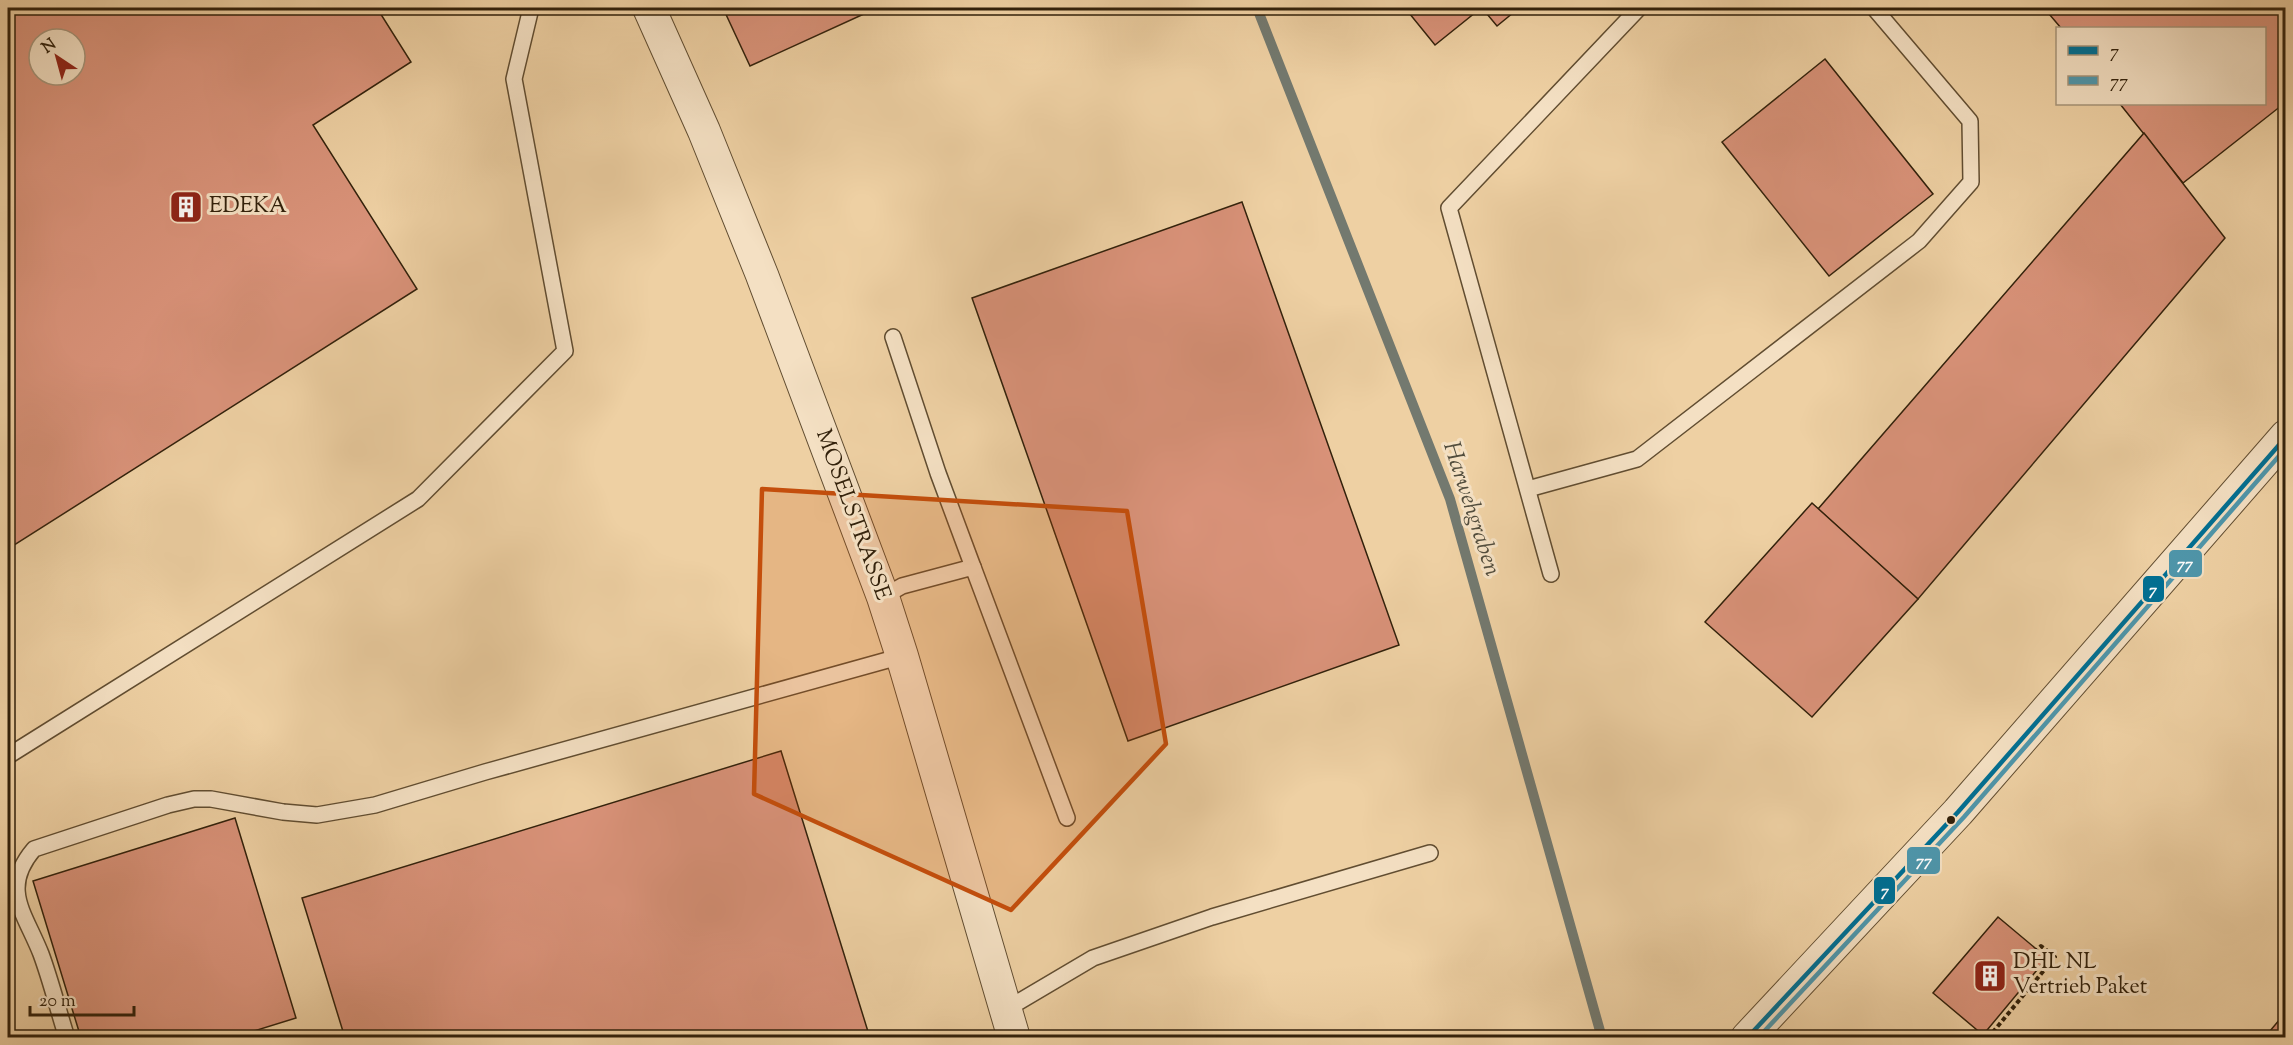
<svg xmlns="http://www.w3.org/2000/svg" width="2293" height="1045" font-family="'Sorts Mill Goudy',serif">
  <rect width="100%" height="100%" fill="#eed0a3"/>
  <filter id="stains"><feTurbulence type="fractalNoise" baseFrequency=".00333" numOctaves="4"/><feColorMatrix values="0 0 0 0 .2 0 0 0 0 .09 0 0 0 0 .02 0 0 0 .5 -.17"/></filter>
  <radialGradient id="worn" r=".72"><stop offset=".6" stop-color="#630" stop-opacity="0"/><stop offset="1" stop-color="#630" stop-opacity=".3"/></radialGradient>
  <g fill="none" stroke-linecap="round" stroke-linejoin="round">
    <polyline stroke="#73796f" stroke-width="10" points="1257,8 1450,499 1602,1038"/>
  </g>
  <g fill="#d99279" stroke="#32210b" stroke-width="1.5" fill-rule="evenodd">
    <path d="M8 8H377L411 62 313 125 417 289 8 549ZM39 39H75V75H39Z"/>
    <polygon points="723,8 877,8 750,66"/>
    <polygon points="1405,8 1481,8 1435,45"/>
    <polygon points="1482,8 1519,8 1497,26"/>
    <polygon points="2044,8 2286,8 2286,102 2183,183 2120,104 2264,104 2264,28 2061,28"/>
    <polygon points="1825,59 1933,194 1829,276 1722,142"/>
    <polygon points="2144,133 2225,238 1918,599 1818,509"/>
    <polygon points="1242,202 1399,645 1128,741 972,298"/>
    <polygon points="1812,503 1918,599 1812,717 1705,622"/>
    <polygon points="781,751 870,1038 345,1038 302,898"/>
    <polygon points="235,818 296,1018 231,1038 81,1038 33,881"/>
    <polygon points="1998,917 2047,958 1983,1035 1933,993"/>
    <polygon points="2286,1012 2286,1038 2264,1038"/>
  </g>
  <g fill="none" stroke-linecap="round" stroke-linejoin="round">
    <g stroke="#614d31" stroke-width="18">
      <g id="service">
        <polyline points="893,337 938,473 973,567"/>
        <polyline points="1528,489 1637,459 1919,241 1971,182 1970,121 1874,8"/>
        <polyline points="1551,574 1449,208 1639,8"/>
        <polyline points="883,597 902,586 973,567 1067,818"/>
        <polyline points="8,756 418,499 565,351 514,79 531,8"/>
        <polyline points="1005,1010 1093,958 1212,917 1430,853"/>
        <path d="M67 1038C58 1010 51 981 41 954 25 913 0 889 34 849L168 805 194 799H211L283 812 317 815 375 805 485 772 902 656"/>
      </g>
    </g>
    <g stroke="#614d31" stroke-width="34">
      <g id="minor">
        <polyline points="649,8 704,131 762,275 883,597 902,656 1014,1038"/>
        <polyline points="1747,1038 1958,812 2286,436"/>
      </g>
    </g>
    <polyline stroke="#32210b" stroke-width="4" stroke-dasharray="4.5 3" stroke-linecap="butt" points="1988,1038 2055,957 2041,946 2037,950"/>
    <use href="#service" stroke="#f4e0c3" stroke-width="15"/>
    <use href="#minor" stroke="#f4e0c3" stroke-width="32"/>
    <g stroke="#f4e0c3" stroke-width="9">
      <polyline id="bus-1" points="1747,1038 1958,812 2286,437"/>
    </g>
    <g stroke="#f4e0c3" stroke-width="9">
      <polyline id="bus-2" points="1758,1038 1964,817 2286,448"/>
    </g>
    <use href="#bus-1" stroke="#006f93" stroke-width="4.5"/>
    <use href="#bus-2" stroke="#4e96ab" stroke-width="4.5"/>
  </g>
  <path fill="#c44e0c" fill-opacity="0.2" stroke="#c44e0c" stroke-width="4.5" stroke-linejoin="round" d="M762 489 1127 511 1166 744 1011 910 754 794Z"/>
  <defs>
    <g id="building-square" transform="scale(1.725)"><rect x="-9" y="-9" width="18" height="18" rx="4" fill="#8f2418" stroke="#f4e0c3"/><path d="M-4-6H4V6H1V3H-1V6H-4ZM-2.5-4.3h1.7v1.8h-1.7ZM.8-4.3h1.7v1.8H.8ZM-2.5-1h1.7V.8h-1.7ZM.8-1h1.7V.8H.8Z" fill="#fff"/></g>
  </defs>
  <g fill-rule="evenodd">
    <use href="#building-square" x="186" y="207"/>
    <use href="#building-square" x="1990" y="976"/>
  </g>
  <circle fill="#32210b" stroke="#f4e0c3" stroke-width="2" cx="1951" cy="820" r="5"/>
  <g text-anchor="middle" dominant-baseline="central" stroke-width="6" stroke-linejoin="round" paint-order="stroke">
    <g font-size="22" fill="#32210b" stroke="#f4e0c3" text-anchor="start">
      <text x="209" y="207">EDEKA</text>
      <text x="2013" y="963">DHL NL<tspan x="2013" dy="25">Vertrieb Paket</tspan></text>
    </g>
    <g font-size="22" fill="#32210b" stroke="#f4e0c3">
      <text transform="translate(852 515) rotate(70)">MOSELSTRASSE</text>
    </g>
    <g font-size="24" font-style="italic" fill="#524d3d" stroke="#f4e0c3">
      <text transform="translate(1471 509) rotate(72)">Harwehgraben</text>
    </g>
  </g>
  <g stroke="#f4e0c3" stroke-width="2">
    <rect x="2168" y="549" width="35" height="29" rx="6" fill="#4e96ab"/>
    <rect x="2142" y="575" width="23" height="28" rx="6" fill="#006f93"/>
    <rect x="1906" y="846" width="35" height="29" rx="6" fill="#4e96ab"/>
    <rect x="1873" y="876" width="23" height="29" rx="6" fill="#006f93"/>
  </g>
  <g font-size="16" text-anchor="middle" font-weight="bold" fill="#fff">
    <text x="2185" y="569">77</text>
    <text x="2153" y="595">7</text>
    <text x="1924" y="866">77</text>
    <text x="1885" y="896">7</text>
  </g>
  <rect width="2293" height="1045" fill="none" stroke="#eed0a3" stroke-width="30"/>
  <rect x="9" y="9" width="2275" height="1027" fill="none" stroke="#32210b" stroke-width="3"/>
  <rect x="15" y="15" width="2263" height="1015" fill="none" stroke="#32210b" stroke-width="1.5"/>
  <rect x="2056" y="27" width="210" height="78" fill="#f4e0c3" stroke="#a69479" stroke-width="1.5"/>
  <rect x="2068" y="46" width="30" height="9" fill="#006f93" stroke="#a69479" stroke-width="1.5"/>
  <text x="2110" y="57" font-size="18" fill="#32210b">7</text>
  <rect x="2068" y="76" width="30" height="9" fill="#4e96ab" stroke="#a69479" stroke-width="1.5"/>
  <text x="2110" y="87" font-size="18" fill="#32210b">77</text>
  <g transform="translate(57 57) rotate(324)"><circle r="28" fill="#f4e0c3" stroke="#a69479" stroke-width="1.5"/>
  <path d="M0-4.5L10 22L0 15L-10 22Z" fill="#8f2418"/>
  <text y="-9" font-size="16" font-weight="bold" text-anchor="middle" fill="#32210b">N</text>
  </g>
  <path d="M30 1006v9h104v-9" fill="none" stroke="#32210b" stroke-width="3"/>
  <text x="39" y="1006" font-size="18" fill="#32210b" stroke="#f4e0c3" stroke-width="4.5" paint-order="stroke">20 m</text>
  <rect width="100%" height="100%" filter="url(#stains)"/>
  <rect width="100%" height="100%" fill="url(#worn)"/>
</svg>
